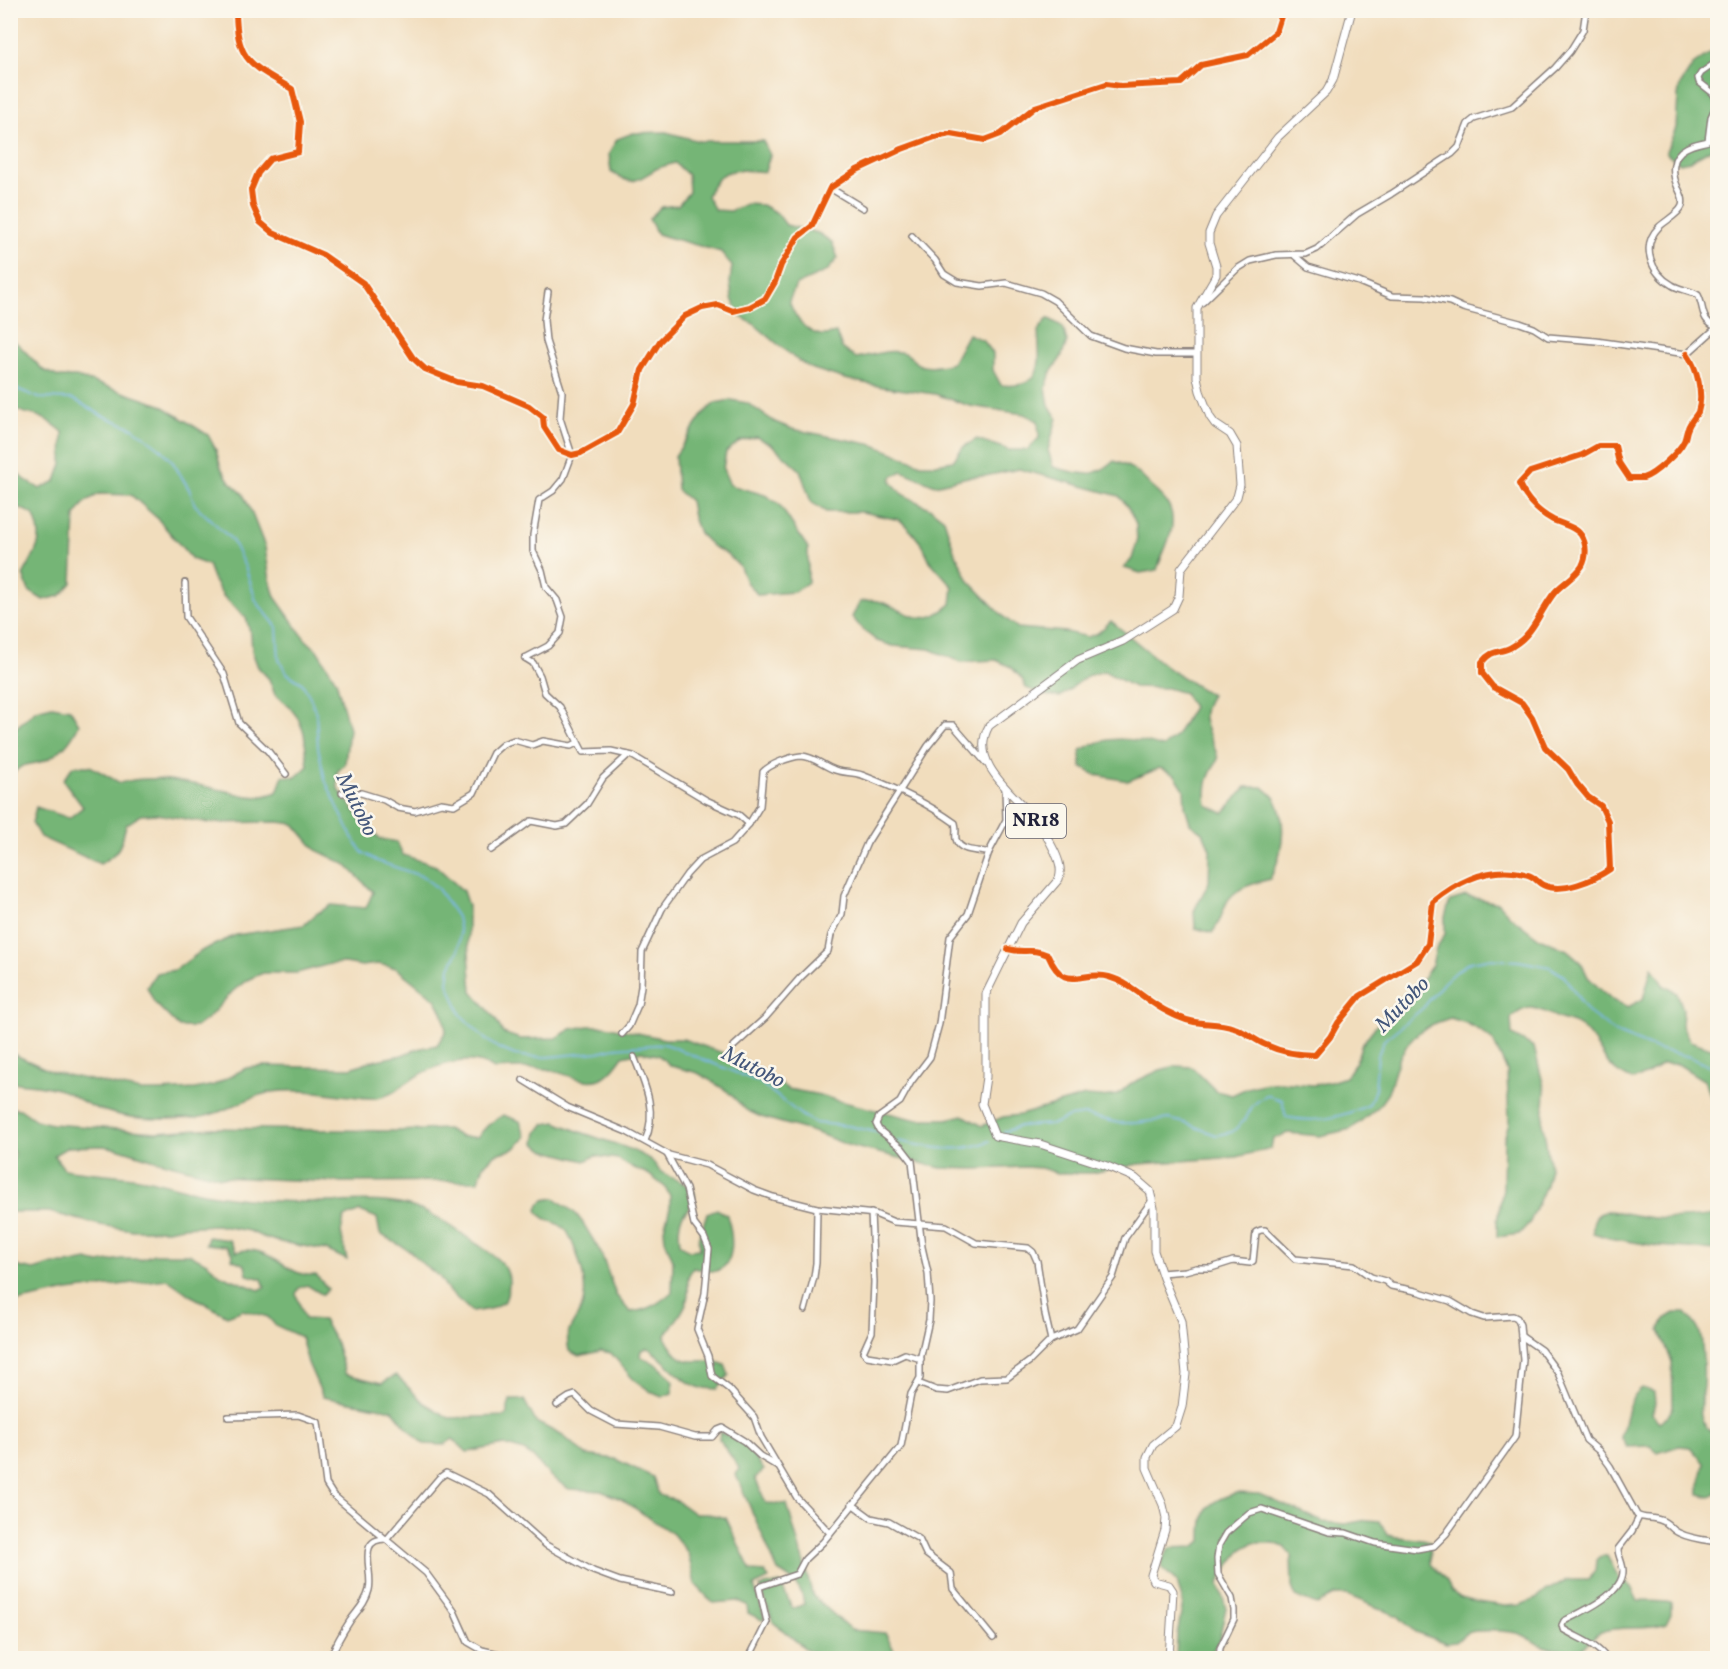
<svg xmlns="http://www.w3.org/2000/svg" width="1728" height="1669" font-family="Vollkorn,serif">
  <rect width="100%" height="100%" fill="#fbf7ec"/>
  <filter id="ink" filterUnits="userSpaceOnUse"><feTurbulence type="fractalNoise" baseFrequency=".0167" numOctaves="2"/><feDisplacementMap in="SourceGraphic" scale="12" xChannelSelector="R" yChannelSelector="G"/><feConvolveMatrix kernelMatrix="1 2 1 2 8 2 1 2 1" color-interpolation-filters="sRGB"/></filter>
  <filter id="wash" filterUnits="userSpaceOnUse"><feTurbulence type="fractalNoise" baseFrequency=".008" numOctaves="4" result="noise"/><feDisplacementMap in="SourceGraphic" scale="24" xChannelSelector="R" yChannelSelector="G"/><feGaussianBlur stdDeviation="1.35" result="paint"/><feColorMatrix in="noise" values="0 0 0 0 0 0 0 0 0 0 0 0 0 0 0 0 0 1.4 0 .05"/><feComposite in="paint" operator="in"/></filter>
  <g filter="url(#wash)">
    <rect width="100%" height="100%" fill="#f1ddbd"/>
    <g fill="#75b576" stroke="#4c6c58" stroke-width="1.5">
      <polygon points="1717,48 1717,145 1690,161 1680,163 1669,156 1666,151 1676,128 1678,96 1680,85 1693,65"/>
      <path d="M666 132 699 141H763L770 155 765 172C735 169 720 166 707 196L715 210 731 211 746 204 762 205 777 213 786 225 818 233 832 242 838 258 827 271 796 285 789 301C794 315 804 332 821 335 825 336 831 334 836 333L842 348 856 358C871 356 889 348 904 353 908 354 912 358 915 362 925 370 940 366 952 363L968 334 983 340 993 353V370L1001 385C1045 389 1040 363 1038 331L1048 318 1063 327 1067 342 1061 358 1051 372 1046 388 1049 405 1057 418 1048 450 1053 467C1080 474 1092 480 1114 461 1133 467 1139 473 1152 487 1157 493 1167 500 1170 508 1178 529 1163 550 1157 570L1140 573 1124 568 1132 559 1137 542 1136 524 1129 509 1119 496 1019 469 985 476 968 477 935 485 902 471 892 477 891 481 902 494 931 509 944 519 954 550 969 581 1005 618 1018 628 1066 632 1088 637 1098 633 1111 621 1169 669 1211 695C1194 721 1212 732 1218 759 1208 776 1204 785 1207 805L1223 813 1246 787H1263C1267 791 1273 795 1276 800 1288 824 1282 857 1270 879 1255 883 1233 888 1226 904 1220 917 1222 920 1212 933L1195 928 1194 911 1209 882 1210 849 1203 833 1190 823 1185 806 1184 789 1175 775 1160 768 1128 781 1096 775 1081 767V750C1108 734 1135 738 1163 747L1176 736 1193 707 1184 693 1167 688 1134 687 1104 671 1087 676 1060 697 1043 695 1026 688 1022 679 1011 667 996 660 961 662 929 649 893 646 877 641 863 630 852 617 860 602C865 601 873 600 878 601 909 610 919 632 951 604L953 587 930 561 923 546 912 532 900 520 862 512H826L811 502 800 470 771 444 756 437 740 441 726 452 723 469 730 485 765 495 779 504 808 548V582L794 592 758 595 746 582 740 567 727 554 712 546 699 533 693 517 690 501 677 490 675 456 703 414 715 403 731 400 747 403 775 422 792 429 874 445 921 464H936L953 461 963 447 977 439 1009 450H1027L1039 438 1038 421 1024 414 970 406 935 394 883 387 845 379 810 368 794 358 754 324 741 317 732 299 730 282 732 266 721 252 657 234 649 219 661 207 678 205 689 192 688 175 675 163C669 165 662 166 656 169 635 181 634 187 611 172L609 154 617 139 633 133Z"/>
      <path d="M11 339 19 345 43 370 59 377H76L93 382 161 405 208 435 216 450 221 468 230 482 243 494 251 511 265 547 270 580 275 597 305 639 317 650 336 680 349 729 345 764 337 772 338 789 368 828 381 839 397 842 403 855 436 866 463 891 468 906V941L472 991 495 1018 503 1033 520 1039 556 1038 571 1029 588 1026H605L665 1039H683L746 1061 788 1089 820 1095 835 1100 913 1119H947L963 1115 982 1126 1003 1117 1020 1115 1085 1096 1101 1097 1117 1095 1130 1084 1160 1070 1176 1066 1192 1067 1216 1091 1232 1095 1247 1088 1263 1084 1280 1082 1313 1085 1330 1082 1346 1077 1356 1062 1361 1046 1371 1032 1398 1000 1423 979 1432 965 1436 949 1445 934V917L1450 901 1466 896 1498 903 1510 916 1537 937 1567 950 1581 962 1588 977 1601 990 1613 1000 1628 1007 1643 999 1652 967 1663 985 1677 993 1683 1009 1682 1026 1690 1041 1717 1050V1101L1711 1097 1705 1081 1678 1064H1662L1648 1074 1632 1080C1602 1067 1606 1054 1587 1033 1579 1023 1569 1022 1558 1018 1538 1009 1530 1001 1511 1018L1512 1035 1534 1047 1545 1091 1543 1125 1550 1168 1546 1185 1530 1222 1519 1234 1497 1237V1221L1503 1188 1504 1139 1509 1123 1507 1071 1493 1041 1481 1031 1466 1023 1450 1018 1433 1024 1418 1033 1406 1046 1398 1061 1388 1093 1378 1107 1351 1129 1320 1136 1288 1133 1273 1139 1271 1148 1237 1157 1139 1164 1091 1173H1057L1041 1168 1025 1167 974 1169 941 1168 850 1146 817 1133 761 1117 746 1110 727 1091 713 1082 698 1073 671 1066 658 1055 641 1052 623 1056C617 1064 610 1075 600 1079 583 1085 562 1071 545 1069 528 1067 511 1068 494 1069 468 1050 428 1068 405 1084 395 1091 390 1096 377 1098 365 1099 352 1096 341 1095 321 1092 301 1090 282 1091 251 1092 225 1115 195 1118 159 1120 131 1121 96 1108 84 1104 73 1094 60 1090 44 1084 27 1085 11 1082V1053L53 1072 141 1091H159L195 1089 214 1085 246 1068 264 1066 351 1068 367 1062 402 1055 417 1049 437 1045 446 1031 443 1014 436 1000 396 968 378 964 362 966 345 963 330 964 297 973H263L247 980 233 991 209 1017 196 1027H179L154 1002 147 987 156 973 175 970 203 950 236 935 304 925 316 914 331 905 366 908 373 892 345 864 316 850 294 824 278 822 209 823 157 814 141 815 126 825C121 846 120 853 100 864L40 837 32 823 36 807 69 818 83 807 63 780 73 766H90L120 783C154 773 188 783 222 790 245 795 254 801 277 792L283 776 296 777 308 766 304 733 298 718 288 705 275 695 269 679 258 667 252 651 251 635 246 618 223 596 214 581 208 565 192 559 157 518 131 495 99 494 85 502 75 516 72 583 60 596 43 600 29 591 23 575C36 550 46 542 33 514L11 504 10 465 24 479 40 489 56 481 62 464 63 432C55 425 48 420 38 416 28 413 20 413 11 407Z"/>
      <path d="M52 706 70 709 79 724C72 740 62 752 46 760 31 767 18 760 11 780V732L36 710Z"/>
      <path d="M11 1108 20 1109 36 1120 52 1124 157 1132 213 1128 394 1131 447 1129 461 1137H477L489 1124 503 1115 520 1121 526 1137 514 1149 496 1154 484 1165 478 1181 337 1182 220 1177 155 1160 120 1149 103 1146 68 1147 54 1155 64 1169C92 1174 122 1174 150 1180 174 1186 197 1193 222 1196 255 1201 289 1202 322 1202 354 1202 388 1198 418 1209 442 1217 459 1233 480 1246 504 1262 516 1272 505 1301L490 1309 472 1312 448 1290 439 1276 424 1265 410 1251 380 1234 377 1218 360 1211 344 1218 341 1233 347 1260 326 1250 280 1242 265 1238 249 1231 216 1225 183 1227 167 1230H133L100 1225 49 1212H11V1165L15 1154 11 1149Z"/>
      <path d="M556 1122C586 1137 622 1142 651 1160 655 1163 657 1168 660 1171 673 1181 684 1179 695 1194 692 1210 685 1208 681 1219 678 1227 679 1236 680 1244L689 1250 700 1249 699 1238 707 1213 717 1209 727 1215C732 1231 738 1264 716 1271 711 1272 700 1269 693 1268 683 1282 691 1285 687 1300 684 1314 671 1324 665 1337 685 1377 699 1352 725 1365L729 1375 717 1389C711 1388 703 1389 698 1387 679 1380 665 1359 648 1348L641 1350 640 1357C655 1361 665 1370 674 1382L672 1393 662 1397 653 1393 633 1379 611 1353 601 1351 579 1356 569 1351C563 1327 577 1324 583 1303 588 1286 580 1260 573 1244 571 1239 568 1231 564 1228 555 1220 543 1222 537 1210L539 1204 544 1200 555 1198 576 1214 583 1223 601 1253 616 1295 630 1312C648 1311 659 1303 672 1292L673 1260 665 1240 664 1229 670 1207V1196L665 1187 648 1174 627 1165 618 1159 595 1156 585 1161 544 1150 535 1143 537 1132 545 1124Z"/>
      <path d="M1606 1211C1623 1211 1637 1217 1654 1218 1675 1220 1697 1217 1717 1215V1250L1657 1246 1609 1238 1593 1233C1592 1221 1594 1215 1606 1211Z"/>
      <path d="M208 1237 229 1240 236 1252C269 1241 286 1279 316 1275L328 1289 323 1295 307 1285 299 1288 296 1294 305 1319 323 1320 336 1343 345 1374 382 1383 396 1375 424 1403 449 1418 506 1416 510 1400H524L536 1422 563 1436 586 1455 615 1459 653 1477 659 1495 677 1501 695 1514H709L726 1518 751 1571 765 1572 769 1579 754 1586 765 1619 762 1620 748 1613 747 1605 737 1601 713 1603 695 1584 688 1553 673 1534 621 1499 601 1491 569 1489 550 1476 532 1456 524 1451 504 1445 467 1452 453 1439 444 1445 424 1444 409 1430 393 1410 323 1397 308 1363 301 1337 275 1325 268 1317 243 1310 227 1316 190 1295 167 1279 68 1291 11 1303V1263L19 1267 34 1270 53 1264H67L87 1260 99 1263 121 1259H141L154 1254H190L207 1263 221 1275 259 1290 265 1287 262 1279 247 1275 245 1265 232 1259 233 1254 226 1246 206 1244Z"/>
      <path d="M1675 1313H1686C1691 1319 1697 1325 1700 1333 1703 1343 1704 1374 1703 1385 1701 1406 1694 1423 1717 1435V1493L1711 1497 1699 1494C1698 1482 1703 1475 1704 1463L1690 1447 1679 1446 1658 1453 1650 1446 1627 1447 1621 1437C1626 1419 1626 1400 1642 1388L1654 1392 1655 1403 1652 1414 1659 1422 1668 1416 1673 1407 1672 1363 1660 1330 1665 1319Z"/>
      <path d="M720 1432 745 1445 764 1470 755 1478 766 1503 787 1504 813 1596 851 1630 885 1633 898 1658H828L807 1650 773 1622 760 1587 780 1583 793 1609 804 1604C802 1587 792 1579 778 1571L736 1475 739 1468 719 1439Z"/>
      <path d="M1236 1493 1259 1494 1323 1522 1345 1524 1367 1520 1380 1521 1387 1535C1402 1539 1416 1537 1430 1542L1431 1564 1447 1581 1451 1591 1461 1598 1472 1601 1505 1606 1520 1605 1538 1598 1546 1591 1566 1580H1588L1596 1571 1597 1560 1601 1556H1607L1619 1578 1631 1587 1638 1601C1649 1602 1659 1600 1671 1603V1614L1666 1624C1645 1632 1622 1624 1601 1632 1593 1636 1588 1647 1580 1649 1568 1651 1549 1649 1538 1644 1531 1640 1526 1635 1517 1633 1506 1631 1477 1629 1467 1633 1462 1635 1460 1639 1456 1642L1446 1643 1415 1632 1398 1616 1347 1595H1336L1317 1605 1296 1597 1292 1587 1291 1555 1284 1547 1274 1543H1253L1242 1549 1222 1576 1219 1584 1226 1608 1219 1640 1213 1650 1211 1658H1176L1177 1635 1183 1603 1177 1582 1162 1568 1163 1558 1170 1548 1193 1547 1202 1541C1202 1510 1205 1502 1236 1493Z"/>
    </g>
    <g fill="none" stroke-linecap="round" stroke-linejoin="round">
      <g stroke="#80b8f0" stroke-width="1.5">
        <polyline points="10,386 39,398 73,399 101,415 133,428 161,449 172,461 189,489 195,505 232,540 246,569 256,601 277,627 279,660 288,674 302,683 310,697 316,713 318,747 325,780 352,837 362,852 377,861 424,877 438,889 457,917 460,933 458,951 450,967 448,983 461,1015 484,1038 498,1048 515,1055 531,1057 548,1057 598,1052 614,1048 665,1044 759,1082 801,1115 815,1123 849,1126 880,1133"/>
        <path d="M1004 1132 1020 1126 1053 1124 1069 1117 1085 1115 1119 1123H1135L1169 1119 1185 1123 1216 1135 1232 1132 1245 1120 1253 1105 1266 1095 1282 1100 1286 1117C1316 1124 1341 1117 1369 1105L1375 1089 1378 1055 1384 1040 1423 1008 1444 982 1456 971 1470 962 1487 959 1519 961 1550 967 1564 976 1588 1012 1616 1033 1653 1048 1690 1057 1718 1070"/>
        <path d="M898 1141C930 1148 959 1154 990 1141"/>
      </g>
    </g>
  </g>
  <g filter="url(#ink)">
    <g fill="none" stroke-linecap="round" stroke-linejoin="round">
      <g stroke="#8a807c" stroke-width="8">
        <g id="minor">
          <path d="M236 10C236 62 252 65 292 89L300 122 298 152 270 159 258 173 251 190 253 206 260 222 273 233 323 255 363 283 413 358 425 369 457 382 483 386 529 406 543 417 544 427 559 450 572 455 581 453 617 433 634 404 642 370 660 341 685 316 702 308 718 305 733 311 750 307 765 299 775 282 781 265 798 237 812 226 830 188 857 170 902 149 935 137 951 134 985 140 1001 134 1035 107 1106 84 1121 86 1181 83 1201 65 1248 55 1276 32 1283 10"/>
          <path d="M1718 61 1701 73 1698 78 1699 82 1713 93 1716 99V106L1711 117 1708 141C1701 143 1693 144 1686 148 1670 156 1672 175 1678 188 1681 194 1684 199 1682 206 1679 214 1665 221 1659 227 1640 246 1651 273 1672 285 1680 290 1690 290 1698 295 1705 308 1699 320 1718 328"/>
          <polyline points="830,188 863,208"/>
          <polyline points="912,236 935,260 944,274 957,282 982,286 1006,283 1041,293 1055,301 1091,336 1124,348 1156,354 1197,354"/>
          <polyline points="1295,256 1308,267 1359,282 1392,296 1425,297 1450,302 1463,308 1520,323 1534,328 1548,337 1596,341 1687,354 1716,328"/>
          <polyline points="1203,302 1237,269 1250,261 1276,255 1306,254 1317,249 1357,214 1391,194 1452,154 1459,147 1468,124 1474,119 1512,107 1555,68 1570,51 1583,30 1586,10"/>
          <polyline points="185,583 186,617 224,674 239,723 268,751 286,774"/>
          <polyline points="525,658 548,646 560,633 563,617 557,600 546,587 542,570 533,551 533,535 539,500 553,491 563,479 572,455 560,418 562,392 546,341 544,320 548,292"/>
          <polyline points="525,658 533,663 540,676 545,693 560,707 583,752 611,751 633,756 706,800 739,815 749,824"/>
          <polyline points="342,793 361,793 384,800 398,808 415,811 441,803 454,805 474,793 493,753 503,744 514,740 532,745 543,741 571,746 577,743"/>
          <polyline points="491,850 531,821 557,826 566,824 587,804 603,778 628,755"/>
          <path d="M1008 949C1025 954 1030 947 1048 955 1065 995 1082 969 1109 977 1131 983 1147 1002 1168 1012 1179 1018 1190 1022 1202 1023 1213 1024 1223 1024 1234 1028 1245 1031 1255 1041 1266 1045 1281 1052 1298 1055 1315 1055L1330 1037 1338 1023 1360 996 1417 961 1428 944 1433 902C1460 880 1492 864 1528 875 1534 876 1538 883 1543 885 1562 894 1594 880 1610 869L1608 821 1601 806 1588 797 1577 784 1568 769 1545 747 1532 717 1522 703 1493 687 1482 673V662C1493 648 1501 654 1513 646 1535 633 1540 610 1555 592 1563 583 1575 577 1582 566 1587 557 1587 544 1581 535 1576 527 1562 524 1553 520 1538 512 1526 499 1519 484L1530 472 1582 455 1598 446H1615L1619 463 1629 478C1633 478 1638 478 1643 478 1654 475 1679 452 1684 441 1686 437 1686 432 1688 428 1690 422 1695 417 1698 412 1704 394 1697 368 1687 354"/>
          <path d="M622 1034 629 1026 638 1005 641 986 642 952 662 909 687 874 700 860 732 843 749 824 760 806 763 772C770 764 790 757 801 756 813 756 823 766 835 770 843 773 853 772 862 775 896 788 926 802 955 823 957 829 955 834 956 839 959 852 979 851 989 852"/>
          <polyline points="734,1046 765,1018 800,978 828,951 831,935 842,914 844,896 867,843 928,746 945,725 953,725 986,763"/>
          <path d="M634 1057C645 1084 658 1112 645 1141"/>
          <polyline points="523,1080 567,1107 627,1132 669,1155 707,1165 754,1190 773,1197 817,1208 875,1214 894,1222 946,1226 976,1243 1028,1248 1033,1252 1037,1261 1045,1314 1051,1340"/>
          <polyline points="667,1154 686,1189 694,1224 704,1237 709,1249 705,1293 697,1329 708,1356 712,1376 729,1389 754,1417 761,1437 797,1498 830,1533"/>
          <polyline points="871,1213 874,1282 872,1332 863,1352 867,1356 892,1360 905,1354 921,1359"/>
          <polyline points="1161,1273 1185,1271 1196,1268 1211,1268 1233,1261 1250,1263 1253,1261 1256,1232 1261,1230 1265,1230 1295,1259 1354,1265 1371,1277 1385,1281 1391,1286 1416,1291 1450,1301 1472,1314 1484,1318 1513,1316 1517,1318 1520,1325 1523,1360 1515,1437 1446,1534 1434,1546 1417,1549 1375,1543 1346,1533 1329,1532 1262,1509 1249,1513 1226,1533 1219,1545 1217,1558 1218,1574 1232,1598 1234,1610 1234,1619 1220,1648 1219,1658"/>
          <polyline points="805,1310 814,1277 816,1263 817,1208"/>
          <path d="M1521 1336 1541 1350 1558 1373 1586 1440 1599 1451 1610 1466 1637 1515C1643 1519 1652 1517 1660 1520 1669 1522 1671 1530 1679 1533 1691 1539 1705 1540 1718 1542"/>
          <polyline points="918,1383 936,1390 948,1391 980,1379 1007,1378 1030,1361 1051,1340 1077,1329 1113,1277 1125,1238 1153,1199"/>
          <polyline points="557,1405 569,1397 575,1395 591,1411 616,1424 659,1427 695,1437 712,1437 718,1430 723,1428 744,1441 760,1456 777,1466"/>
          <polyline points="228,1417 298,1415 318,1422 326,1484 333,1495 426,1573 454,1611 468,1642 482,1650 516,1658"/>
          <polyline points="852,1504 871,1518 889,1522 919,1539 926,1554 951,1573 953,1589 993,1638"/>
          <path d="M330 1658C335 1646 342 1633 350 1621 357 1611 366 1603 369 1590 374 1571 355 1538 387 1539L439 1478 446 1473 489 1494 546 1545 593 1571 620 1581 672 1592"/>
          <polyline points="749,1658 767,1622 759,1587 797,1574 805,1559 823,1542 901,1446 911,1394 920,1378 920,1360 929,1320 930,1301 928,1273 922,1247 912,1161 902,1148 879,1130 876,1124 879,1117 900,1102 911,1082 930,1057 939,1024 950,937 968,914 989,852 1006,820 1005,789"/>
          <path d="M1606 1658C1595 1643 1579 1639 1563 1629L1562 1625 1564 1621C1582 1612 1623 1594 1623 1571 1623 1563 1618 1556 1618 1549L1632 1531 1639 1517"/>
        </g>
      </g>
      <g stroke="#8a807c" stroke-width="9">
        <path id="major" d="M1169 1658 1173 1591 1169 1585 1154 1581 1151 1575 1165 1530 1166 1518 1163 1505 1147 1468V1457L1153 1445 1176 1426 1182 1407 1186 1374 1181 1321 1163 1278 1154 1251V1208L1150 1191 1135 1178 1107 1166 1040 1144 995 1136 982 1104 986 1077V994L1021 923 1059 879C1062 869 1059 861 1055 852 1048 837 1038 822 1026 809 1006 788 970 759 989 726L1078 660 1123 641 1173 609 1179 596 1181 569 1237 497 1240 485 1237 446 1230 434 1215 424 1210 417 1200 391 1197 377V308L1216 275V266L1209 243V233L1216 216 1278 137 1326 92 1333 80 1352 10"/>
      </g>
      <use href="#minor" stroke="#fff" stroke-width="5"/>
      <use href="#major" stroke="#fff" stroke-width="7"/>
      <g stroke="#fbf7ec" stroke-width="10">
        <g id="cycleway">
          <path d="M236 10C236 62 252 65 292 89L300 122 298 152 270 159 258 173 251 190 253 206 260 222 273 233 323 255 363 283 413 358 425 369 457 382 483 386 529 406 543 417 544 427 559 450 572 455 581 453 617 433 634 404 642 370 660 341 685 316 702 308 718 305 733 311 750 307 765 299 775 282 781 265 798 237 812 226 830 188 857 170 902 149 935 137 951 134 985 140 1001 134 1035 107 1106 84 1121 86 1181 83 1201 65 1248 55 1276 32 1283 10"/>
          <path d="M1008 949C1025 954 1030 947 1048 955 1065 995 1082 969 1109 977 1131 983 1147 1002 1168 1012 1179 1018 1190 1022 1202 1023 1213 1024 1223 1024 1234 1028 1245 1031 1255 1041 1266 1045 1281 1052 1298 1055 1315 1055L1330 1037 1338 1023 1360 996 1417 961 1428 944 1433 902C1460 880 1492 864 1528 875 1534 876 1538 883 1543 885 1562 894 1594 880 1610 869L1608 821 1601 806 1588 797 1577 784 1568 769 1545 747 1532 717 1522 703 1493 687 1482 673V662C1493 648 1501 654 1513 646 1535 633 1540 610 1555 592 1563 583 1575 577 1582 566 1587 557 1587 544 1581 535 1576 527 1562 524 1553 520 1538 512 1526 499 1519 484L1530 472 1582 455 1598 446H1615L1619 463 1629 478C1633 478 1638 478 1643 478 1654 475 1679 452 1684 441 1686 437 1686 432 1688 428 1690 422 1695 417 1698 412 1704 394 1697 368 1687 354"/>
        </g>
      </g>
      <use href="#cycleway" stroke="#e8590c" stroke-width="6"/>
    </g>
  </g>
  <g text-anchor="middle" dominant-baseline="central" stroke-width="5" stroke-linejoin="round" paint-order="stroke">
    <rect fill="#fbf7ec" stroke="#636270" stroke-width="1.5" x="1006" y="804" width="60" height="34" rx="4.5"/>
    <g font-size="20" font-weight="bold" fill="#22223b">
      <text x="1036" y="821">NR18</text>
    </g>
    <g font-size="22" font-style="italic" fill="#43567a" stroke="#fbf7ec">
      <text transform="translate(356 805) rotate(64)">Mutobo</text>
      <text transform="translate(1403 1005) rotate(-46)">Mutobo</text>
      <text transform="translate(753 1068) rotate(27)">Mutobo</text>
    </g>
  </g>
  <rect width="1728" height="1669" fill="none" stroke="#fbf7ec" stroke-width="36"/>
</svg>
